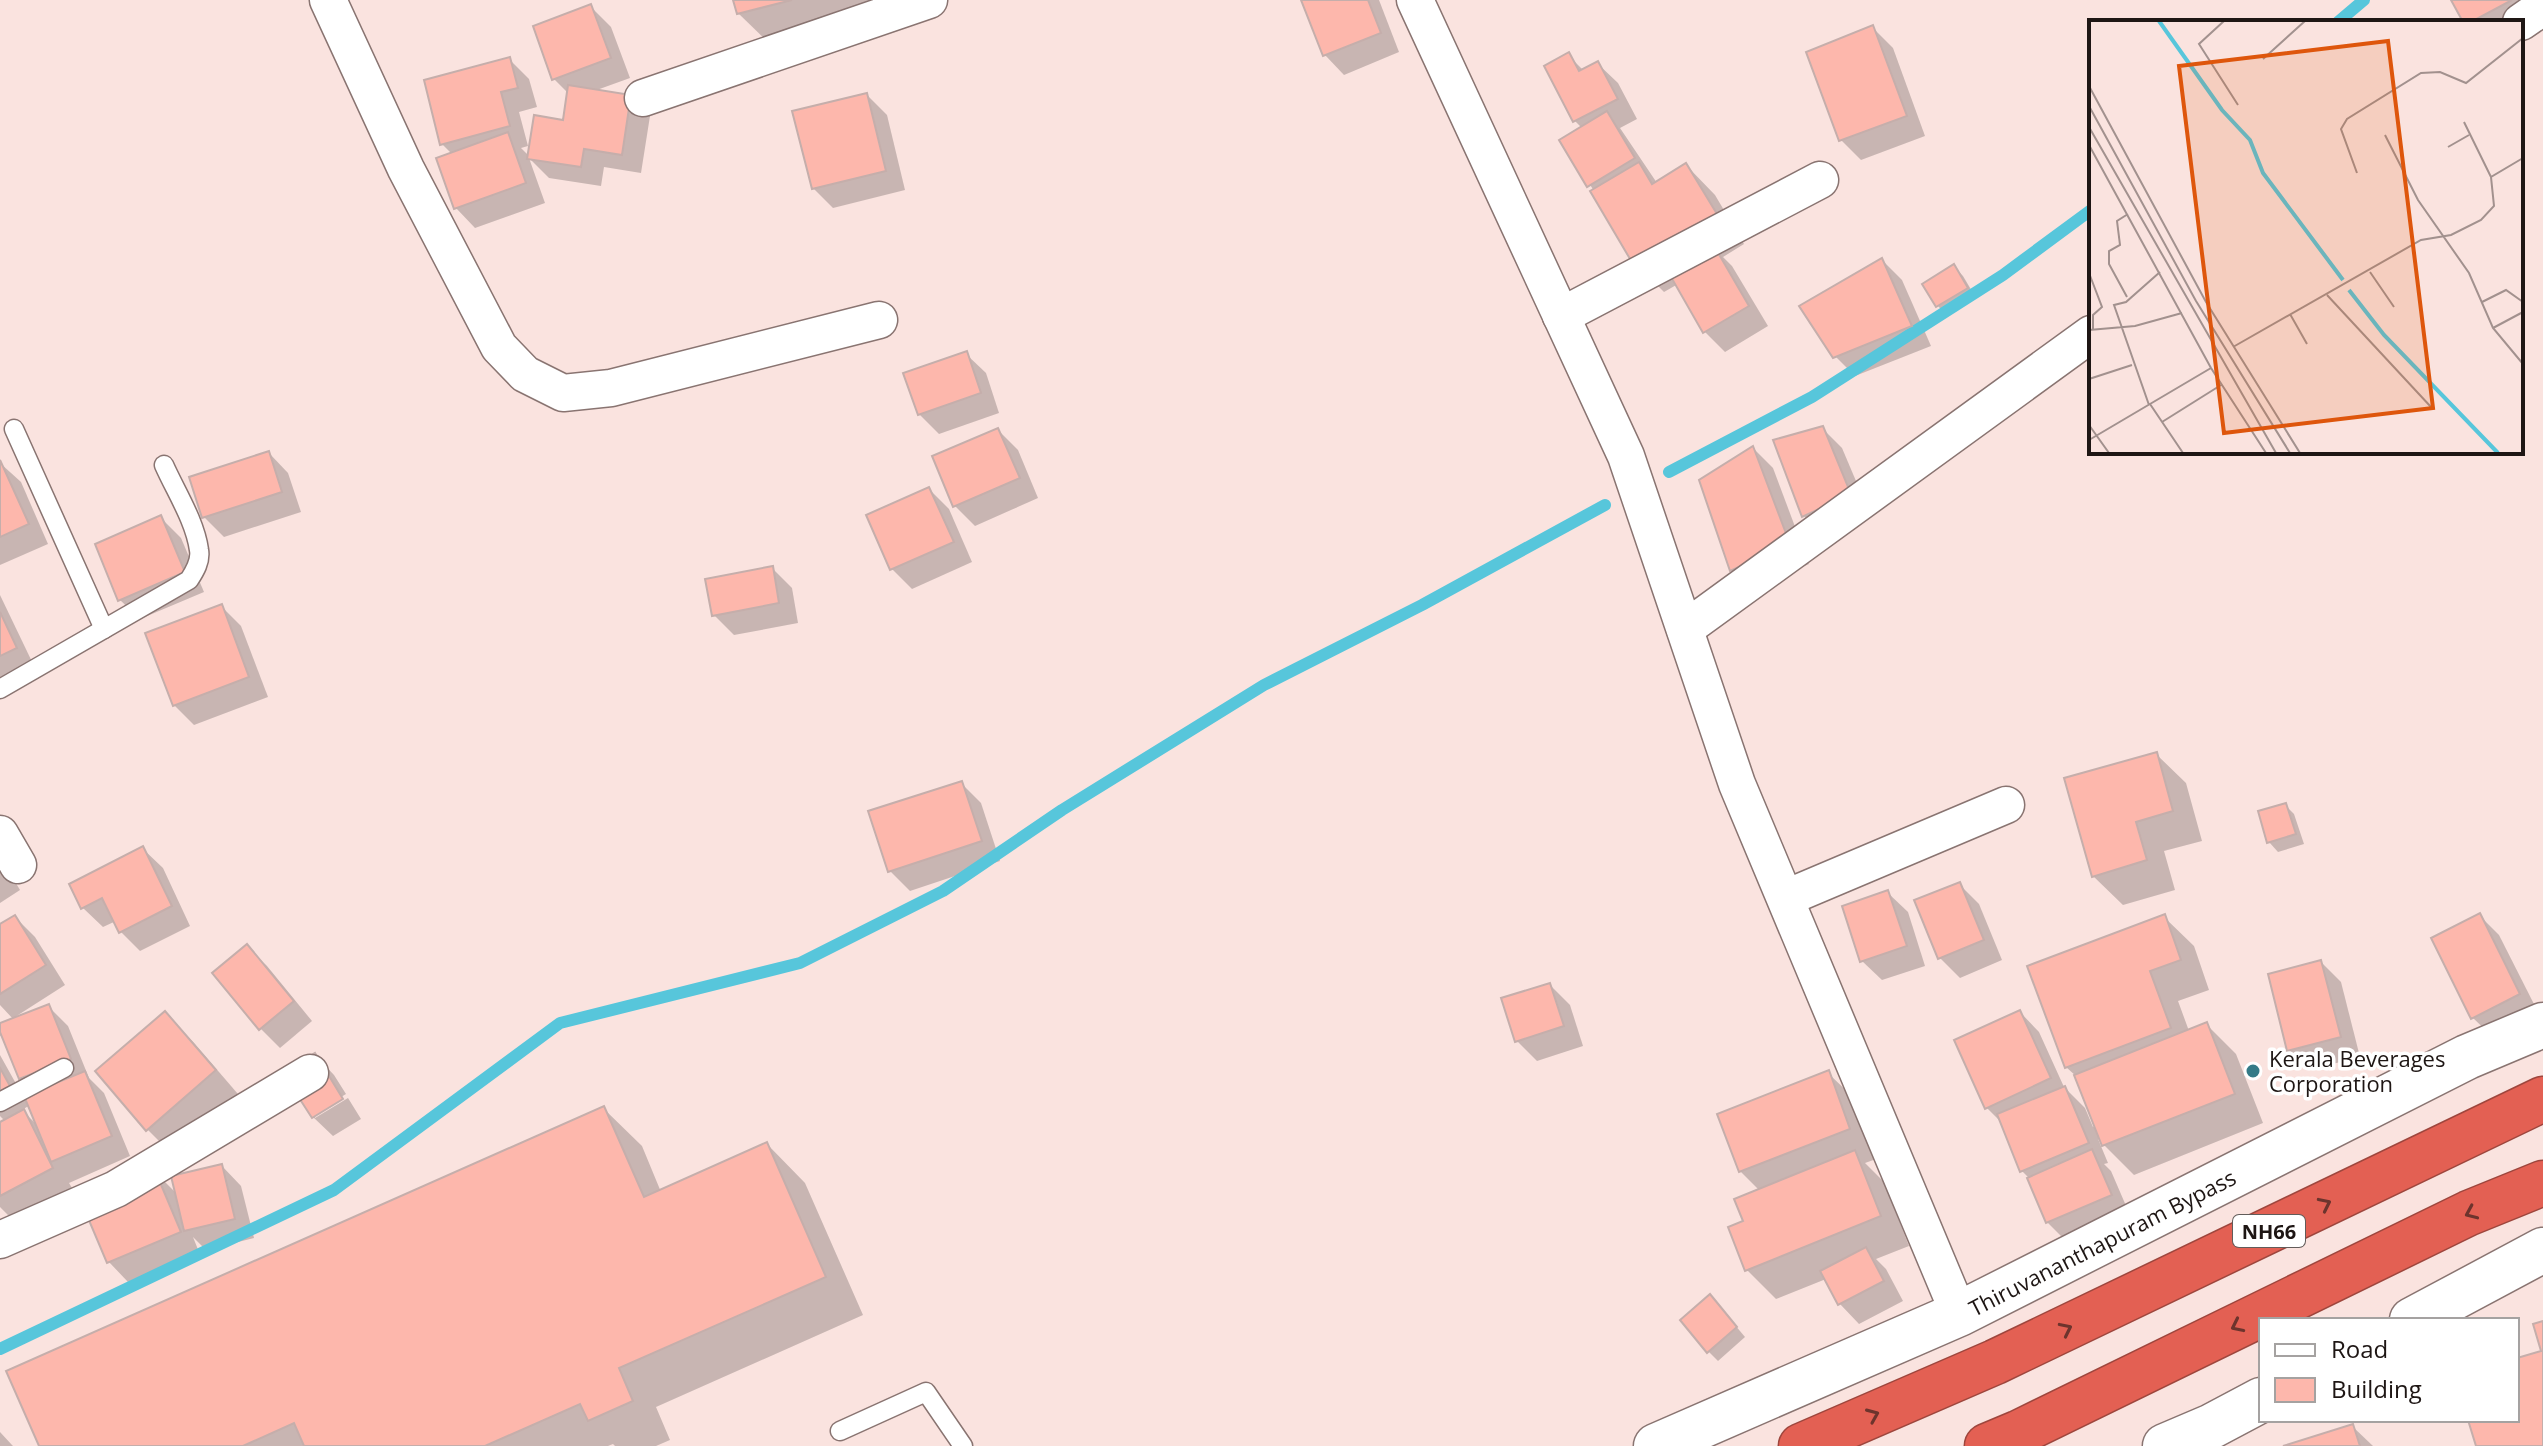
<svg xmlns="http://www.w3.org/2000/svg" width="2543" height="1446" font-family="'Open Sans',sans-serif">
  <rect width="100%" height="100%" fill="#fae3df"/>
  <g fill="#0003" fill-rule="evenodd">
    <polygon points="735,0 872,0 876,16 768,42 738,13"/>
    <polygon points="1303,0 1379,0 1399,52 1344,75 1325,55"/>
    <polygon points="2453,0 2526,0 2521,22 2465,22"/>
    <polygon points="591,7 611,27 630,78 594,91 630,97 650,116 641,173 604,167 601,186 549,178 529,158 545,203 475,228 456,208 452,154 442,144 509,59 529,79 537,107 519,112 528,146 521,148 529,156 565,122 569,94 554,79"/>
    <polygon points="1873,28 1893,48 1925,136 1861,160 1841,140"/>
    <polygon points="1568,55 1584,71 1598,64 1618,83 1637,119 1620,128 1657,183 1686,165 1715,195 1744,244 1723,257 1732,266 1768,326 1725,352 1705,332 1678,284 1664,292 1635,263 1594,191 1562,141 1582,128 1575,121 1546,67"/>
    <polygon points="867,95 887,115 905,190 833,208 813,188"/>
    <polygon points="1882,260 1902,280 1931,346 1855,376 1835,356"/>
    <polygon points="1954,267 1963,276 1976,298 1947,316 1938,306"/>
    <polygon points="966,354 986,373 999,413 939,434 919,414"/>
    <polygon points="1822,428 1842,448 1870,514 1823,535 1804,516"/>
    <polygon points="998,430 1018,450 1038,498 975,526 955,506 935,457"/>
    <polygon points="1753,448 1773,468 1809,564 1751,590 1732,570 1701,480"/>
    <polygon points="269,453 288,473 301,512 224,537 204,517"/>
    <polygon points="0,463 21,482 48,544 0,565"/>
    <polygon points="929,489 949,509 972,562 912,589 892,569 869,516"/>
    <polygon points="161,518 181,538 204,592 140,619 120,600"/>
    <polygon points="772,568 792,588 798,623 734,635 714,615"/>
    <polygon points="0,595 35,668 0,685"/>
    <polygon points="221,606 241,626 268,697 194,725 174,705"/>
    <polygon points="2156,754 2186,783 2202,841 2164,851 2175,890 2123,905 2093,876"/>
    <polygon points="961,783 981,803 1000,861 910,891 890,871"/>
    <polygon points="2285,805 2294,814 2304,844 2278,852 2269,842 2260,813"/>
    <polygon points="143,849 163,868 190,926 140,951 121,932 116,921 103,927 83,908"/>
    <polygon points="0,856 20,890 0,903"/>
    <polygon points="1959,884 1979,904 2002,960 1960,978 1940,958 1917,901"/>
    <polygon points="1888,893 1908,912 1925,966 1882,980 1862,961"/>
    <polygon points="2479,915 2499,935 2539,1014 2493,1037 2473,1018"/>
    <path d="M15 917 35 937 65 985 15 1017 16 1019 48 1006 68 1026 89 1078 104 1093 130 1156 69 1183 72 1188 12 1219 0 1207V1124L5 1121 0 1116V1055L24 1098 36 1093 21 1078 3 1034 0 1036V1025L14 1020 0 1005V927ZM30 1105 39 1127 22 1110Z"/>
    <polygon points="2164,917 2194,946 2209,990 2178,1001 2189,1031 2206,1024 2236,1054 2263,1123 2134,1175 2098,1139 2108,1163 2104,1164 2111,1171 2130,1215 2067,1242 2047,1222 2029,1178 2022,1171 2002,1123 1987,1108 2020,1012 2039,1032 2064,1087 2085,1108 2093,1127 2096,1125 2077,1077 2066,1067"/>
    <polygon points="247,947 267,966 312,1021 280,1048 261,1029 215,974"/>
    <polygon points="2321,962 2341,982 2360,1057 2309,1070 2289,1050"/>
    <polygon points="1550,985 1570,1005 1583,1046 1537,1061 1517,1041"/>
    <polygon points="165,1013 194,1043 244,1101 177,1159 147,1129"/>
    <polygon points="315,1055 334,1075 346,1094 315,1113 315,1118 348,1098 361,1119 333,1136 313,1117"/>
    <polygon points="1828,1073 1858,1102 1879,1158 1865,1163 1884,1182 1909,1246 1876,1259 1886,1269 1903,1301 1859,1324 1840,1304 1826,1279 1776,1299 1747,1270 1745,1223 1760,1191 1740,1171"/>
    <polygon points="603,1108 642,1146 661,1192 767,1144 805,1183 863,1315 656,1407 670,1440 656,1446 615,1446 613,1444 608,1446 41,1446"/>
    <polygon points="222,1166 241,1186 254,1238 206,1250 193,1237 199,1252 128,1282 109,1262 153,1170 178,1195"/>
    <polygon points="1719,1306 1745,1337 1718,1361 1709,1352"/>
    <polygon points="2352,1426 2373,1446 2290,1446"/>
    <polygon points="0,1432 12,1445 13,1446 0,1446"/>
  </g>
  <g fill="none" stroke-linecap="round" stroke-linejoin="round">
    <g stroke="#57c6db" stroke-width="12">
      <polyline points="2338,22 2364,0"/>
      <polyline points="1669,472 1812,397 2003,275 2091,210"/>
      <polyline points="0,1349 334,1190 560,1023 800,963 943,891 1062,810 1264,685 1422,605 1605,505"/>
    </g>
  </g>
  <g fill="#fdb7ac" stroke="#c5aeab" stroke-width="2">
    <polygon points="733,0 792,0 737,14"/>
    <polygon points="1301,0 1368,0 1381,33 1323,56"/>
    <polygon points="2451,0 2512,0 2471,22 2463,22"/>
    <polygon points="591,4 611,58 552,80 533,26"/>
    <polygon points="1873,25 1907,116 1839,141 1806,52"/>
    <polygon points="1569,52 1579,71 1598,61 1618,99 1573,122 1544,66"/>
    <polygon points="510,57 518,88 501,92 510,126 440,145 424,80"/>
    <polygon points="568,85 631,95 622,155 584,149 581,167 527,159 534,115 563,120"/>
    <polygon points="867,93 886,171 812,189 792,111"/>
    <polygon points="1607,111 1635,158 1587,187 1559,140"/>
    <polygon points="508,132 526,183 454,209 436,158"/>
    <polygon points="1639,162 1652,184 1686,163 1717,214 1633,264 1590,191"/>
    <polygon points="1713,244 1749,306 1703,333 1667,270"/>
    <polygon points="1882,258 1912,326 1833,358 1799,306"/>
    <polygon points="1954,264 1968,288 1936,307 1922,284"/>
    <polygon points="967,351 981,393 918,415 903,373"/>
    <polygon points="1823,426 1851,494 1802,517 1773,440"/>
    <polygon points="998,428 1020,478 953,507 932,456"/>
    <polygon points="1753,446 1790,544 1730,571 1699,480"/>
    <polygon points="269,451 282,492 202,518 189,477"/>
    <polygon points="0,460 29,524 0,537"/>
    <polygon points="929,487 954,542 890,570 866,515"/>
    <polygon points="161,515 185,572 118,601 95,544"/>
    <polygon points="773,566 779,603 712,616 705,579"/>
    <polygon points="222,604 249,677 173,706 145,633"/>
    <polygon points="0,612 17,648 0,656"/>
    <polygon points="2157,752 2173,811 2136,822 2147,860 2092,877 2064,778"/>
    <polygon points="962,781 982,841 888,872 868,811"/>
    <polygon points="2286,803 2296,834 2267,843 2258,811"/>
    <polygon points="143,846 172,906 119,933 102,898 81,909 69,884"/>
    <polygon points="1960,882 1984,940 1938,959 1914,900"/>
    <polygon points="1888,890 1907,946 1860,962 1842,906"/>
    <polygon points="2480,913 2520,994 2471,1019 2431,938"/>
    <polygon points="2165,914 2181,960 2150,971 2171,1028 2065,1068 2027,966"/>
    <polygon points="15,915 46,965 0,994 0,924"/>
    <polygon points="247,944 294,1001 259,1030 212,973"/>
    <polygon points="2321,960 2341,1037 2287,1051 2268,974"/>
    <polygon points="1550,983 1564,1026 1515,1042 1501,998"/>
    <polygon points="49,1004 71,1059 19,1079 0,1032 0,1023"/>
    <polygon points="2020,1010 2051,1078 1985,1109 1954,1040"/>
    <polygon points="165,1011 216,1070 146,1131 95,1071"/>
    <polygon points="2207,1022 2235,1094 2102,1146 2074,1075"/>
    <polygon points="315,1053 343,1099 312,1118 283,1073"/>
    <polygon points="0,1068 10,1086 0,1092"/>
    <polygon points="1829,1070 1850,1129 1739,1172 1717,1114"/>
    <polygon points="85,1071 112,1136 51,1162 24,1096"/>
    <polygon points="2065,1086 2089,1143 2020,1172 1997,1114"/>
    <polygon points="604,1106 644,1197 767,1142 826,1277 619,1368 633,1401 588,1421 580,1404 485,1446 304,1446 294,1423 243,1446 39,1446 6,1371"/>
    <polygon points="24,1109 53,1168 0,1196 0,1122"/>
    <polygon points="2092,1149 2112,1195 2046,1223 2027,1178"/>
    <polygon points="1855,1150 1881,1216 1745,1271 1728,1227 1743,1221 1734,1199"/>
    <polygon points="222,1164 235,1219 184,1231 171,1176"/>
    <polygon points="154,1168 181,1232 107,1263 80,1199"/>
    <polygon points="1866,1247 1884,1281 1838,1305 1820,1271"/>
    <polygon points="1710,1294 1737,1327 1707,1353 1680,1320"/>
    <polygon points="2543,1321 2543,1446 2476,1446 2468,1420 2517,1420 2517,1358 2541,1351 2533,1324"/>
    <polygon points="2353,1424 2360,1446 2283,1446"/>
  </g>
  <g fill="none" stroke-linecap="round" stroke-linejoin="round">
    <g stroke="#897471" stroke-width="21">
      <g id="lane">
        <polyline points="14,429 104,629"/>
        <path d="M0 689 189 580C195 571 201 561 199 550 195 521 176 492 164 465"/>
        <polyline points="0,1102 64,1068"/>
        <polyline points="840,1431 926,1392 963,1446"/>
      </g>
    </g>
    <g stroke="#897471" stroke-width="39">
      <g id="street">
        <polyline points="328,0 406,169 499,347 525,374 563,393 611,388 879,320"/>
        <polyline points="1415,0 1626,456 1737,784 1959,1314"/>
        <polyline points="2521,22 2534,13"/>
        <polyline points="643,98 929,0"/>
        <polyline points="1561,316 1820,180"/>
        <polyline points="1685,629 2091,334"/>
        <polyline points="0,834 18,865"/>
        <polyline points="1786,898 2006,805"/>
        <polyline points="0,1240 116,1189 310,1073"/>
      </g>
    </g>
    <g stroke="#897471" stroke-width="47">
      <g id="secondary">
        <polyline points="2412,1320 2543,1250"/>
        <polyline points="1656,1446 1959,1314 2467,1057 2543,1025"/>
        <polyline points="2165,1446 2212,1426 2261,1400"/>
      </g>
    </g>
    <g stroke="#9e463d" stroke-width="47">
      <g id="highway">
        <polyline points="1801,1446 1995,1362 2543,1099"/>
        <polyline points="1987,1446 2018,1433 2469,1213 2543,1183"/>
      </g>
    </g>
    <use href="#lane" stroke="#fff" stroke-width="18"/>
    <use href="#street" stroke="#fff" stroke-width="36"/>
    <use href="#secondary" stroke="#fff" stroke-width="44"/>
    <use href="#highway" stroke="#e36053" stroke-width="44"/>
  </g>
  <defs><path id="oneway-chevron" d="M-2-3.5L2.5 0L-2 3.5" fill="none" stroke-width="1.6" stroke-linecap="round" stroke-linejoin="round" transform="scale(2)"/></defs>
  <g stroke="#6d342d">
    <use href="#oneway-chevron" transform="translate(2325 1204) rotate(-26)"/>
    <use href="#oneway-chevron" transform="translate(2471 1213) rotate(156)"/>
    <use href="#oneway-chevron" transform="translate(2237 1326) rotate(154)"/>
    <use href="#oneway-chevron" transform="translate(2066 1329) rotate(-26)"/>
    <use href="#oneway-chevron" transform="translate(1873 1415) rotate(-23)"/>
  </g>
  <circle fill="#347a87" stroke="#fff" stroke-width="3" cx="2253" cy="1071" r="8"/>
  <g text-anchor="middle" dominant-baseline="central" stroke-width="7" stroke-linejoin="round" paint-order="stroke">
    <rect fill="#fff" stroke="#625c5a" stroke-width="2" x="2233" y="1215" width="72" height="32" rx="6"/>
    <g font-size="20" font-weight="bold" fill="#1e1614">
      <text x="2269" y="1231">NH66</text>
    </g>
    <g font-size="22" fill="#1e1614" stroke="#fff" text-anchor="start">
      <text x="2269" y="1058">Kerala Beverages<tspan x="2269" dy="25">Corporation</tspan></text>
    </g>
    <g font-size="22" fill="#1e1614" stroke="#fff">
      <text transform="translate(2102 1242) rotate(-27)">Thiruvananthapuram Bypass</text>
    </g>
  </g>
  <g transform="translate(2089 20)">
    <rect width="434" height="434" fill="#fae3df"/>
    <path fill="none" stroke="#57c6db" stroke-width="4" d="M70 1 133 90 161 120 174 153 254 260M260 270 295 315 409 433"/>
    <path fill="none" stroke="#a2918e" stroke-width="2" d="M135 1 110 24 149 85M174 39 216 1M0 66 117 282 211 433M0 86 107 281 201 433M375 102 402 157M0 107 187 433M296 115 329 180 380 253 404 308 434 344M0 125 122 348 177 433M359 127 380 115M268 153 252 109 258 99 332 53 351 52 377 63 434 18M281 252 305 287M0 253 13 287 4 295V309M238 275 342 387M38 277 20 244V231L31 225 28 201 39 194M393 282 417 270 434 282M201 294 218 324M404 308 434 292M0 310 46 306 93 293M144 327 332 220 362 215 392 200 405 186 402 157 434 138M0 359 43 345M61 384 94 433M60 385 25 285 37 282 71 252M73 402 132 365M0 405 20 433M0 420 122 348"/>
    <path fill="#de560c" fill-opacity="0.15" stroke="#de560c" stroke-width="4" d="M299 21 344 388 135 413 90 46Z"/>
    <rect width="434" height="434" fill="none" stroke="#1e1614" stroke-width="4"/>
  </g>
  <rect x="2259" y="1318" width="260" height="104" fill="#ffffff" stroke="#a5a2a1" stroke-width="2"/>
  <rect x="2275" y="1344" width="40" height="12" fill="#ffffff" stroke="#a5a2a1" stroke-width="2"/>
  <text x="2331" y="1358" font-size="24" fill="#1e1614">Road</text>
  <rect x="2275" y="1378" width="40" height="24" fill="#fdb7ac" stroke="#a5a2a1" stroke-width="2"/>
  <text x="2331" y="1398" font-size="24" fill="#1e1614">Building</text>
</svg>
